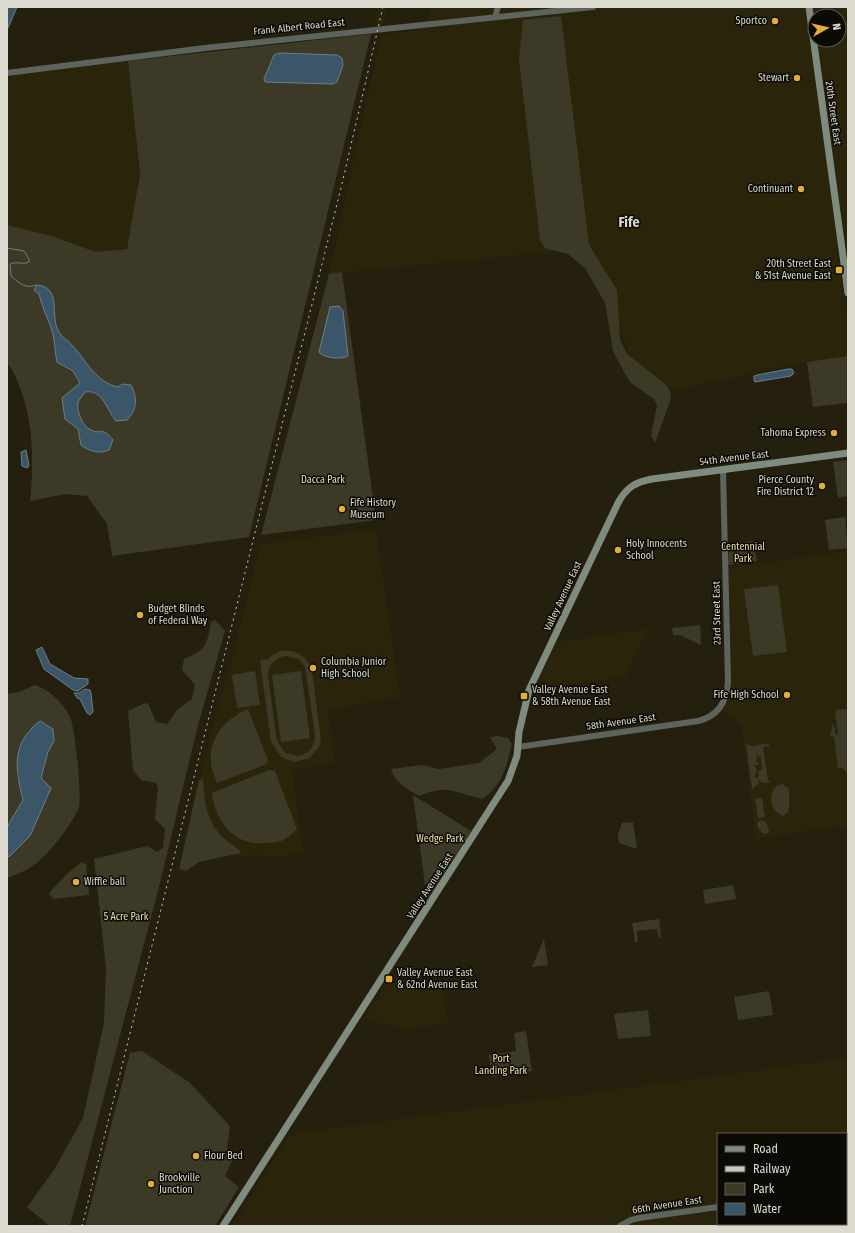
<svg xmlns="http://www.w3.org/2000/svg" width="855" height="1233" font-family="'Fira Sans Condensed',sans-serif">
  <rect width="100%" height="100%" fill="#24200d"/>
  <g fill="#2a250a" fill-rule="evenodd">
    <polygon points="379,7 388,7 383,25 374,26"/>
    <path d="M431 7H848V242L836 244 848 328V356L807 362 673 390 638 376 589 248 329 274 381 35 425 29ZM815 16H839V40H815Z"/>
    <polygon points="128,61 140,174 127,249 96,252 52,236 7,225 7,85 9,78 14,75"/>
    <polygon points="376,529 400,697 328,710 335,761 325,765 292,770 303,852 284,856 187,854 203,768 261,544"/>
    <polygon points="848,551 848,825 756,839 741,725 719,709 727,694 726,568"/>
    <polygon points="647,629 625,677 535,689 557,642"/>
    <polygon points="393,977 420,989 443,991 448,1023 404,1029 364,1019 390,979"/>
    <path d="M848 1058V1226H232L290 1134ZM718 1134H846V1224H718Z"/>
  </g>
  <g fill="#3d3927" fill-rule="evenodd">
    <polygon points="561,16 589,245 617,290 620,339 627,354 665,384 671,393 670,401 655,443 651,435 657,406 654,399 631,383 625,374 613,351 605,303 585,268 568,254 545,248 540,240 519,59 523,20"/>
    <path d="M371 34 249 537 112 556 107 524 87 496 65 494 30 501C35 455 33 401 7 362V225L52 236 96 252 127 249 140 174 128 61Z"/>
    <polygon points="342,272 376,520 261,535 329,274"/>
    <polygon points="848,356 848,403 813,407 807,362"/>
    <polygon points="848,460 848,496 838,498 833,462"/>
    <polygon points="845,517 848,548 829,550 825,520"/>
    <polygon points="753,541 757,561 728,565 729,544"/>
    <polygon points="778,585 787,652 753,656 744,589"/>
    <path d="M215 620 225 631 198 725 160 883 70 1226H50L27 1207 54 1170 83 1118 104 1023 106 968 94 859 147 846 157 852 163 848 165 829 155 819 158 788 156 783 141 780 133 770 128 711 143 704 148 703 156 722 167 724 178 709 192 699 195 685 182 670 184 659C208 649 206 646 211 622Z"/>
    <polygon points="700,625 701,645 680,635 673,635 672,628"/>
    <path d="M280 651C296 649 307 655 312 671L321 740 319 747 310 758 294 762 281 757 271 742 260 660 265 659 266 661 270 657ZM286 656 299 659 305 667 315 734C315 746 310 753 299 756L285 753 277 741 268 676C268 665 275 658 286 656Z"/>
    <polygon points="255,671 260,705 237,708 232,675"/>
    <polygon points="301,671 310,738 281,742 272,675"/>
    <path d="M35 685C49 689 65 705 70 717 75 726 82 798 79 807 74 821 52 850 41 859 32 868 19 874 7 878V857L10 856 41 778 48 752 54 741 53 729 28 730 18 750 17 775 23 800 7 827V694L19 692Z"/>
    <path d="M248 709 268 760 267 764 217 783C215 777 212 771 211 765 208 738 225 719 248 709Z"/>
    <polygon points="848,709 848,773 847,773 843,768 838,768 834,737 830,736 833,723 836,735 838,734 835,714 837,710"/>
    <path d="M498 736 508 738 512 744C506 768 503 783 483 799 454 793 450 783 419 796 408 790 394 782 391 769L422 765 439 769 479 763 497 749 490 737Z"/>
    <polygon points="769,743 769,746 763,747 768,781 771,781 768,783 760,782 758,778 759,774 757,773 762,769 761,758 755,753 754,746"/>
    <polygon points="746,744 753,746 757,757 756,761 759,763 759,765 754,765 757,770 754,777 757,778 759,783 752,789"/>
    <path d="M269 770 275 771 297 829C293 832 290 837 285 839 280 842 273 843 267 843 235 847 215 822 212 793Z"/>
    <path d="M203 779C205 805 206 823 227 841 232 846 238 847 241 853L199 862 186 871 179 869 199 780Z"/>
    <path d="M783 784 789 789C789 795 790 807 788 812L783 816 776 812C769 803 769 786 783 784Z"/>
    <polygon points="413,795 471,831 427,900"/>
    <polygon points="762,798 765,817 758,818 755,799"/>
    <path d="M760 820 766 822 769 830 768 833C761 835 758 829 757 823Z"/>
    <polygon points="633,822 637,849 619,843 618,834 622,823"/>
    <polygon points="82,862 86,864 89,895 53,899 49,893 70,871"/>
    <polygon points="733,885 736,899 705,904 703,890"/>
    <polygon points="659,919 661,938 659,938 657,929 637,931 638,942 635,942 632,923"/>
    <polygon points="544,939 548,965 532,967"/>
    <polygon points="769,991 773,1015 738,1020 734,997"/>
    <polygon points="648,1010 651,1036 618,1039 614,1014"/>
    <polygon points="526,1031 532,1071 492,1077 489,1055 516,1051 514,1033"/>
    <polygon points="142,1051 190,1083 230,1126 227,1149 236,1153 225,1176 239,1187 215,1226 85,1226 130,1053"/>
  </g>
  <g fill="#3b5669" stroke="#6c7e88">
    <polygon points="7,7 17,7 7,30"/>
    <polygon points="279,53 337,55 342,58 343,65 337,82 333,84 265,82 264,79 274,55"/>
    <path d="M37 285C61 287 51 313 57 328 60 337 67 339 73 346 86 361 97 383 118 387L122 384 131 385C138 399 137 409 127 420L116 421C106 409 103 389 85 392 83 395 79 399 78 403 76 411 83 427 91 430 101 435 102 426 113 440L109 450C99 454 90 452 81 445L78 429 65 419 62 398 80 383 73 371 57 362C55 353 55 343 53 334 49 320 42 308 39 294L34 290Z"/>
    <path d="M339 306 343 311 348 356C342 360 323 358 319 352L330 307Z"/>
    <polygon points="788,369 792,369 794,373 791,376 755,382 754,381 754,376 757,375"/>
    <polygon points="26,450 29,466 27,468 22,466 21,452"/>
    <polygon points="42,647 50,664 74,678 88,679 88,684 78,691 73,690 44,669 36,650"/>
    <polygon points="85,689 90,690 91,693 93,712 90,715 87,713 80,699 77,698 74,693 79,693"/>
    <path d="M40 721 53 729 54 741 48 752 41 778 51 788 30 836 10 856 7 857V827L23 800C15 768 11 743 40 721Z"/>
  </g>
  <g fill="none" stroke-linecap="round" stroke-linejoin="round">
    <path stroke="#6c7e88" stroke-width="1" d="M7 248 24 251 29 259V262C22 265 16 261 10 264L11 276C20 284 25 289 37 285"/>
    <g stroke="#5d645d" stroke-width="6">
      <polyline points="495,17 498,7"/>
      <polyline points="7,73 205,48 593,7"/>
      <path d="M518 747 698 721C719 716 727 701 728 681L723 470"/>
      <polyline points="846,1190 848,1189"/>
      <polyline points="620,1226 631,1220 639,1218 718,1207"/>
    </g>
    <g stroke="#808b7f" stroke-width="7">
      <polyline points="809,7 848,293"/>
      <path d="M223 1226 508 781 517 756 519 732 529 690 618 503C626 488 635 482 652 479L848 453"/>
    </g>
    <polyline stroke="#cac8bb" stroke-width="1" stroke-dasharray="2 4" stroke-linecap="butt" points="82,1226 341,188 383,7"/>
  </g>
  <g fill="#e5ad35" stroke="#0b0a04" stroke-width="1.5">
    <circle cx="775" cy="21" r="4"/>
    <circle cx="797" cy="78" r="4"/>
    <circle cx="801" cy="189" r="4"/>
    <rect x="835" y="266" width="8" height="8" rx="2"/>
    <circle cx="834" cy="433" r="4"/>
    <circle cx="822" cy="486" r="4"/>
    <circle cx="342" cy="509" r="4"/>
    <circle cx="618" cy="550" r="4"/>
    <circle cx="140" cy="615" r="4"/>
    <circle cx="313" cy="668" r="4"/>
    <circle cx="787" cy="695" r="4"/>
    <rect x="520" y="692" width="8" height="8" rx="2"/>
    <circle cx="76" cy="882" r="4"/>
    <rect x="385" y="975" width="8" height="8" rx="2"/>
    <circle cx="196" cy="1156" r="4"/>
    <circle cx="151" cy="1184" r="4"/>
  </g>
  <g text-anchor="middle" dominant-baseline="central" stroke-width="3" stroke-linejoin="round" paint-order="stroke">
    <g font-size="10" fill="#dddbcf" stroke="#0b0a04" text-anchor="start">
      <text x="767" y="21" text-anchor="end">Sportco</text>
      <text x="789" y="78" text-anchor="end">Stewart</text>
      <text x="793" y="189" text-anchor="end">Continuant</text>
      <text x="831" y="264" text-anchor="end">20th Street East<tspan x="831" dy="12">&amp; 51st Avenue East</tspan></text>
      <text x="826" y="433" text-anchor="end">Tahoma Express</text>
      <text x="814" y="480" text-anchor="end">Pierce County<tspan x="814" dy="12">Fire District 12</tspan></text>
      <text x="350" y="503">Fife History<tspan x="350" dy="12">Museum</tspan></text>
      <text x="626" y="544">Holy Innocents<tspan x="626" dy="12">School</tspan></text>
      <text x="148" y="609">Budget Blinds<tspan x="148" dy="12">of Federal Way</tspan></text>
      <text x="321" y="662">Columbia Junior<tspan x="321" dy="12">High School</tspan></text>
      <text x="532" y="690">Valley Avenue East<tspan x="532" dy="12">&amp; 58th Avenue East</tspan></text>
      <text x="779" y="695" text-anchor="end">Fife High School</text>
      <text x="84" y="882">Wiffle ball</text>
      <text x="397" y="973">Valley Avenue East<tspan x="397" dy="12">&amp; 62nd Avenue East</tspan></text>
      <text x="204" y="1156">Flour Bed</text>
      <text x="159" y="1178">Brookville<tspan x="159" dy="12">Junction</tspan></text>
    </g>
    <g font-size="10" fill="#dddbcf" stroke="#0b0a04">
      <text transform="translate(299 27) rotate(-6)">Frank Albert Road East</text>
      <text transform="translate(833 113) rotate(82)">20th Street East</text>
      <text transform="translate(734 458) rotate(-7)">54th Avenue East</text>
      <text transform="translate(563 596) rotate(-65)">Valley Avenue East</text>
      <text transform="translate(717 613) rotate(-91)">23rd Street East</text>
      <text transform="translate(621 722) rotate(-8)">58th Avenue East</text>
      <text transform="translate(430 886) rotate(-57)">Valley Avenue East</text>
      <text transform="translate(667 1205) rotate(-9)">66th Avenue East</text>
    </g>
    <g font-size="10" fill="#ede1a8" stroke="#0b0a04">
      <text x="323" y="480">Dacca Park</text>
      <text x="743" y="547">Centennial<tspan x="743" dy="12">Park</tspan></text>
      <text x="440" y="839">Wedge Park</text>
      <text x="126" y="917">5 Acre Park</text>
      <text x="501" y="1059">Port<tspan x="501" dy="12">Landing Park</tspan></text>
    </g>
    <g font-size="14" font-weight="bold" fill="#dddbcf" stroke="#0b0a04">
      <text x="629" y="222">Fife</text>
    </g>
  </g>
  <rect width="855" height="1233" fill="none" stroke="#dddbcf" stroke-width="16"/>
  <rect x="717" y="1133" width="130" height="92" fill="#0b0a04" stroke="#5f5e55"/>
  <rect x="725" y="1146" width="20" height="6" fill="#808b7f" stroke="#5f5e55"/>
  <text x="753" y="1153" font-size="12" fill="#dddbcf">Road</text>
  <rect x="725" y="1166" width="20" height="6" fill="#cac8bb" stroke="#5f5e55"/>
  <text x="753" y="1173" font-size="12" fill="#dddbcf">Railway</text>
  <rect x="725" y="1183" width="20" height="12" fill="#3d3927" stroke="#5f5e55"/>
  <text x="753" y="1193" font-size="12" fill="#dddbcf">Park</text>
  <rect x="725" y="1203" width="20" height="12" fill="#3b5669" stroke="#5f5e55"/>
  <text x="753" y="1213" font-size="12" fill="#dddbcf">Water</text>
  <g transform="translate(827 28) rotate(82)"><circle r="19" fill="#0b0a04" stroke="#5f5e55"/>
  <path d="M0-3L7 15L0 10L-7 15Z" fill="#e5ad35"/>
  <text y="-6" font-size="11" font-weight="bold" text-anchor="middle" fill="#dddbcf">N</text>
  </g>
</svg>
